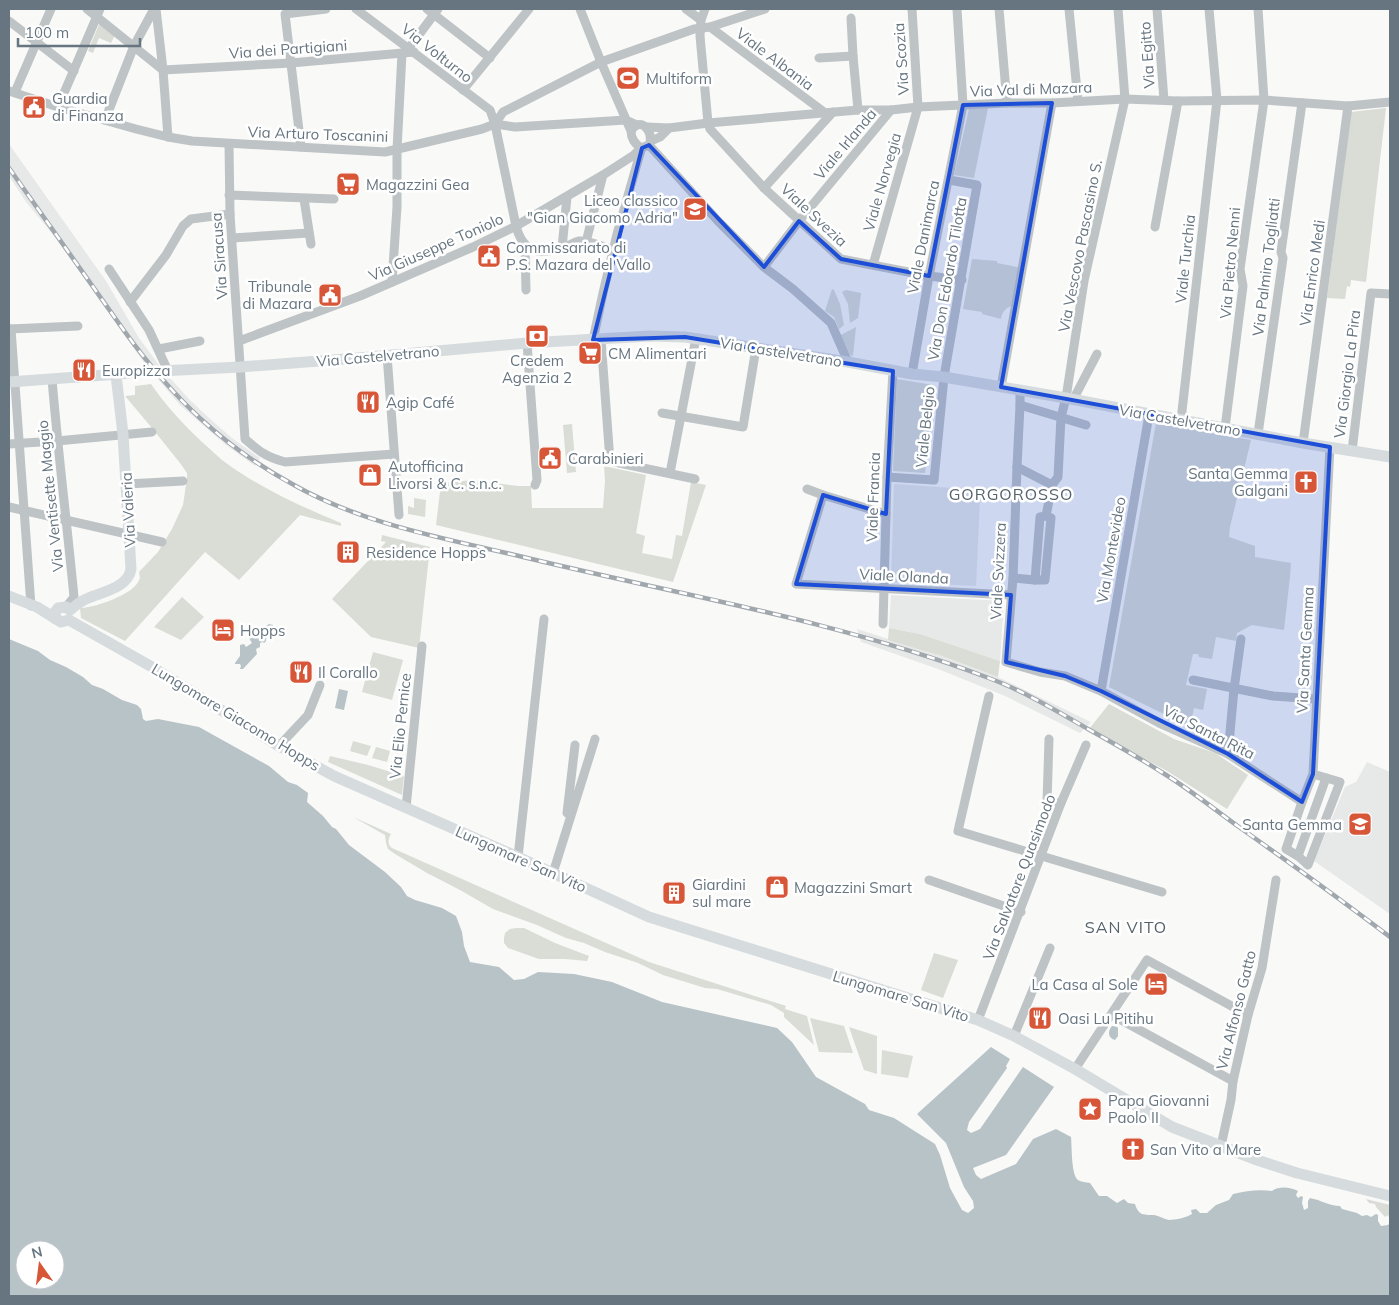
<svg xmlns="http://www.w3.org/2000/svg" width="1399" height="1305" font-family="Mulish,sans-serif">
  <rect width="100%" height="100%" fill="#f9f9f7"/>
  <g fill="#e7e8e8">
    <polygon points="9,144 106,281 139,338 162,369 189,399 209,418 232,438 260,458 255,466 226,445 180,405 145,364 55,237 26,202 9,176"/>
    <polygon points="894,484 982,490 982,498 980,498 976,586 891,582"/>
    <polygon points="891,595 1004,601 1000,661 920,634 889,628"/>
    <polygon points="857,629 942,656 998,677 1091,722 1080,733 1005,696 938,669 861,642"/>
    <polygon points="1367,762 1390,772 1390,914 1314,861 1345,787 1356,782"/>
  </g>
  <g fill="#d9ddd6">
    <polygon points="100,22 115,35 111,43 99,38 93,53 88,51"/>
    <polygon points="988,108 974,178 954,175 969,109"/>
    <polygon points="1386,108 1366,282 1351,280 1350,287 1347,286 1345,299 1327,298 1351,112"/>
    <path d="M972 259 997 261V263L1017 267 1020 269 1011 306C1005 309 1002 312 1001 319L982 314V312L963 309Z"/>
    <polygon points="832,289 834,290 840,304 844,325 839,329 834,317 825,311"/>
    <polygon points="846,290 861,293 858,318 850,323 848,304 842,292"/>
    <polygon points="856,327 853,356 850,355 841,335"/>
    <polygon points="897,379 933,385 925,473 893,471"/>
    <path d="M151 384C166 406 183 424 202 442 209 448 215 454 222 460 258 487 300 506 341 523V526L300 515 239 580 205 552 125 641 81 618 80 608C94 608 127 596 136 585 138 583 139 580 140 578L139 572 158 552 172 529 183 505 187 478V473L180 463 152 428 125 396 135 395V386Z"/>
    <polygon points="1156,423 1251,440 1230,527 1229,537 1255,546 1255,557 1291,563 1290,577 1284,630 1252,625 1237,633 1236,641 1216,637 1212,659 1199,657 1198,654 1193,654 1186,685 1207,689 1203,710 1194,708 1190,727 1109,687"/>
    <polygon points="572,424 576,472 567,473 563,425"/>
    <polygon points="604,466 646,475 636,533 645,536 642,553 672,559 676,535 682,536 691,482 706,485 673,582 436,525 441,483 474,480 518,486 531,486 532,508 603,508 605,481"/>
    <polygon points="414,498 426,500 425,517 408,514 408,506 414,508"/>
    <polygon points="382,535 430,547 419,648 371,637 332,599 386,542 381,541"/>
    <polygon points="182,597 204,617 181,640 154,627"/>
    <polygon points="889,628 920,634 1000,661 998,677 942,656 888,640"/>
    <polygon points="373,652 403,660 392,700 362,692"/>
    <polygon points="1109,704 1174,739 1215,753 1248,775 1227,809 1167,771 1089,729"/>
    <polygon points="353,741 371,746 367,756 350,751"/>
    <polygon points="376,747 390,751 387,762 372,758"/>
    <polygon points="330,756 368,765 404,776 402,795 328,762"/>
    <path d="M353 817 391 834C388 839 387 844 392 848L649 962 786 1006 785 1009 807 1016 814 1045 784 1017V1013L771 1005 717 989 705 988 663 975 638 963 605 952 584 943 566 938 537 925 493 909 460 890 427 873 395 854 388 849 386 843 385 835Z"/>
    <polygon points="516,928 524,928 555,943 589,956 587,961 565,959 539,959 508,948 504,943 504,938 505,933 510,929"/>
    <polygon points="934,953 958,960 943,998 921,990"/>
    <polygon points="810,1018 844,1026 853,1053 819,1052"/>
    <polygon points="849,1027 877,1036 877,1074 864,1070"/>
    <polygon points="882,1050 913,1056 908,1078 881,1074"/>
    <polygon points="1366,1199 1390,1205 1390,1218 1389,1218 1388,1215 1385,1217 1376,1207 1375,1204 1369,1203"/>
  </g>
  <g fill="#b7c3c7" fill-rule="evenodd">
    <polygon points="269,624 273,625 275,631 266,639 266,641 264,643 263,642 260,643 260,647 256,649 257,654 243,669 240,669 241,666 240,664 235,664 235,663 240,656 240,645 244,644 246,647 252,643 249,638 251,635 255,637 257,635 255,630 264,628"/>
    <path d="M9 639 38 651 50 660 66 667 83 677 92 685 103 689 122 700 137 705 141 709 143 719 146 721 158 719 199 727 269 766 288 782 297 785 308 793 307 802 323 816 332 827 336 829 349 845 385 872 401 887 407 896 415 900 442 908 456 916 462 932 464 946 470 962 499 967 514 980 524 979 538 972 574 974 612 982 662 1002 777 1028 792 1042 816 1077 865 1104 869 1110 894 1118 935 1144 940 1155 950 1188 962 1210 968 1213 974 1208 973 1201 964 1187 946 1143 917 1114 991 1047 1010 1059 1006 1066 1007 1068 969 1122 967 1130 971 1133 980 1129 1023 1067 1054 1087 1006 1155 973 1168 976 1175 981 1179 1016 1164 1033 1139 1056 1129 1071 1137C1072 1146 1071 1175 1078 1180 1081 1182 1086 1182 1090 1183L1099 1196H1107L1117 1203 1124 1199 1128 1203 1135 1204C1136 1208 1138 1212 1142 1214 1146 1215 1150 1215 1154 1215 1159 1216 1164 1219 1169 1220 1175 1220 1188 1217 1192 1214L1191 1210 1196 1209 1200 1213H1207L1216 1205 1229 1200 1233 1194C1246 1191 1259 1189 1272 1191 1279 1186 1290 1187 1298 1191L1296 1195 1298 1198 1301 1196 1303 1197 1302 1203 1304 1210 1308 1208V1201L1310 1198C1321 1200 1329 1206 1340 1206L1342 1209 1357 1213 1362 1216 1367 1215 1371 1217 1376 1214 1378 1215V1221L1381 1226 1388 1225 1390 1222V1296H9ZM25 1250H55V1280H25Z"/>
    <polygon points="339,689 348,691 344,710 335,708"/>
    <path d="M1112 1026H1116L1118 1028V1036L1115 1040C1107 1038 1108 1030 1112 1026Z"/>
  </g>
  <g fill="#f9f9f7">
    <polygon points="988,1046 990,1047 924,1106 924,1105"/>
    <polygon points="1011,1060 1012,1061 1009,1066 1009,1069 971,1123 970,1129 972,1130 978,1127 1021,1066 1022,1067 979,1128 972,1132 969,1130 970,1124 1009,1068 1007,1066"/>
    <polygon points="1055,1087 1054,1090 1008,1157 976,1170 978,1173 976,1174 974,1169 1007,1156"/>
  </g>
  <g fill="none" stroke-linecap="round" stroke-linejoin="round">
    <g stroke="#bec3c6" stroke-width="9">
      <polyline points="87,9 163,70 291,63 414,52"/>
      <polyline points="156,9 163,70 168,137"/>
      <path d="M356 9 490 110 495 124 516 226C523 253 540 256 564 247 569 246 574 242 579 241 590 240 603 247 613 250"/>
      <polyline points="427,9 490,58"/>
      <path d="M580 9 601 62 631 131C631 139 635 144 641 148L649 145C655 132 640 115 631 131"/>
      <polyline points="686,9 701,20"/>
      <polyline points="705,9 701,20 700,36 708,123 710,129 764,188 841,259 929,276 962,280"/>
      <polyline points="999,9 1007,103"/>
      <polyline points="1069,9 1078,101"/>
      <polyline points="1157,9 1164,100"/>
      <polyline points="851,18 853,56 858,110"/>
      <polyline points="9,21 74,71"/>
      <polyline points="710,27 824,112"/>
      <polyline points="409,48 438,9"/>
      <polyline points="819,58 853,56"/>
      <polyline points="463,90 529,9"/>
      <polyline points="9,91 58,107 136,129 168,137 192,141 385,152 482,129 495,124 515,127 626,120 637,125"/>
      <polyline points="15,92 51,9"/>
      <polyline points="58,107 100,9"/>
      <polyline points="105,120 134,46 154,9"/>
      <polyline points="495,124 503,112 601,62 694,29 710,27 765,9"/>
      <polyline points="647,127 669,128 708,123 858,110 891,110 918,107 1007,103 1052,103 1125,99 1178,101 1264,100 1348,106 1390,102"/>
      <polyline points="651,141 660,137 669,128"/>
      <path d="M229 144 230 214 245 439C259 451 266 457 285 462L394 454"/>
      <polyline points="649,145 718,221 764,267 793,289 831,323 848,362"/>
      <polyline points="301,147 285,14 326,9"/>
      <polyline points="764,188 833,112"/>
      <polyline points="229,195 334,199"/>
      <polyline points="304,199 311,244"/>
      <polyline points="1155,227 1178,101"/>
      <polyline points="232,238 309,233"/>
      <polyline points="586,242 603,175"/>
      <polyline points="525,247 526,290"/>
      <polyline points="562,248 567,197"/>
      <polyline points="873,265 918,107 912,9"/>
      <polyline points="764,267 799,221 891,110"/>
      <polyline points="109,269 149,330 168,371"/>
      <polyline points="392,282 397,207 397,150 402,53"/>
      <polyline points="130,302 166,255 183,226 191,219 230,214"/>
      <polyline points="9,329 78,326"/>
      <polyline points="11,329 31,606"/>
      <polyline points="601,339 610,461 695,479"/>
      <polyline points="593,340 603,293 617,234 641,150"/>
      <polyline points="239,341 360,296 473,247 516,226 603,175 634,155 641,148"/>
      <polyline points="527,343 537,480 535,485"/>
      <polyline points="159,349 200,341"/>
      <polyline points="387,355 399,515"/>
      <polyline points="912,374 929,276 963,105 957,9"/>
      <path d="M52 379C58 452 67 524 74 597L66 607"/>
      <polyline points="1001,387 1052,103"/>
      <polyline points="1020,391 1020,405 1017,467 1013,578 1006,662 1040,672 1065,676 1101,691 1161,724 1228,754 1302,802"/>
      <polyline points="1073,400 1097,354"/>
      <polyline points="1020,405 1086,425"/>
      <polyline points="662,413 743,427 756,348"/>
      <polyline points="1181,420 1217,100 1209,9"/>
      <polyline points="1225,428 1243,286 1240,269 1264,100 1258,9"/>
      <polyline points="1258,434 1283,258 1281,252 1302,103"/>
      <polyline points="1303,443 1348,106"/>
      <polyline points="9,444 57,441 152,432"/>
      <polyline points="1352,451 1371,293 1390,294"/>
      <polyline points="1017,467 1052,485"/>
      <polyline points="670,473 696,338"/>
      <polyline points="887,477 934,480 944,377 977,185 949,180"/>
      <polyline points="127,484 183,481"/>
      <polyline points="807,489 823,495 886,514"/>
      <polyline points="823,495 796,584 1011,595"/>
      <polyline points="9,507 162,542"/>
      <polyline points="1046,516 1052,485 1058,477 1061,417 1066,398 1084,281 1125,99 1118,9"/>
      <polygon points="1046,516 1051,518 1045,580 1035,580 1040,517"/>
      <polyline points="1013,578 1035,580"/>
      <polyline points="883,624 887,477 893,371"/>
      <polyline points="1193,680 1273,696 1316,699"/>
      <polyline points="1101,691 1149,415"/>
      <polyline points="989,696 958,831 1162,892"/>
      <polyline points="1049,739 1047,802 1061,803"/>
      <polyline points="279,746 308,715 320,685"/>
      <polyline points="1228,754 1234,689 1241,639"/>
      <polyline points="1313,774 1340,782 1308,865 1298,856 1286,849 1302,802 1313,774 1330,447"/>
      <polyline points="406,808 422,646"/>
      <polyline points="567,813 575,745"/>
      <polyline points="1298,856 1326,778"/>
      <polyline points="518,857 544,619"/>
      <polyline points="553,873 595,739"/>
      <polyline points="929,880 1021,912"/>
      <polyline points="1112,1015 1233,1081"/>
      <polyline points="978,1020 1061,803 1086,745"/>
      <polyline points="1014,1036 1050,948"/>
      <polyline points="1075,1069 1147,960 1248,1015"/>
      <polyline points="1221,1146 1231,1100 1233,1081 1248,1015 1262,968 1276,880"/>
    </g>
    <g stroke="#d6dbde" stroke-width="11">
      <polyline points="9,382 160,371 240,367 358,358 527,343 650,336 685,337 848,362 912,374 944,377 1066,398 1303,443 1390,457"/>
      <polyline points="9,596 37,607 61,622 69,620"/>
      <path d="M70 610C75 606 81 601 86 599 102 592 128 588 131 569L123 434 116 375"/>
      <polyline points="56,619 55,612 58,608 66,607 70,610"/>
      <polyline points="69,620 152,667 279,746 334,776 518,857 649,917 978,1020 1014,1036 1075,1069 1172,1127 1257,1160 1297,1173 1390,1196"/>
    </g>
    <g stroke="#a0a7ad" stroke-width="4.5">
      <path id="rail" d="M9 168 125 332C173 398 222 446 294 485 363 524 443 538 519 556 675 594 836 620 986 677 1022 690 1055 710 1088 729 1113 743 1138 757 1163 773 1189 789 1214 809 1239 827 1290 863 1340 899 1390 937"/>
    </g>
    <use href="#rail" stroke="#fff" stroke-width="2.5" stroke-dasharray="8" stroke-linecap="butt"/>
  </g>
  <path fill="#1d4ed8" fill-opacity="0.2" stroke="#1d4ed8" stroke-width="4" stroke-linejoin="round" d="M1052 103 1001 387 1330 447 1313 774 1302 802 1228 754 1101 691 1065 676 1006 662 1011 595 796 584 823 495 886 514 893 371 685 337 593 340 642 148 649 145 764 267 799 221 841 259 929 276 963 105Z"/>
  <defs>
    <g id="stadium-square" transform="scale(1.25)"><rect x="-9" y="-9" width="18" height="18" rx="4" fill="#d85638" stroke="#fff"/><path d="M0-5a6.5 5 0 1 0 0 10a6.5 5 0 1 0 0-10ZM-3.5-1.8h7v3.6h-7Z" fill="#fff"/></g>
    <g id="civic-square" transform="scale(1.25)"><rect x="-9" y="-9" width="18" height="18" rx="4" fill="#d85638" stroke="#fff"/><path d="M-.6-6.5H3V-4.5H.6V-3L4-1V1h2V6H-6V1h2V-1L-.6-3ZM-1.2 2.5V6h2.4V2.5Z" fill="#fff"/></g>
    <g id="supermarket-square" transform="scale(1.25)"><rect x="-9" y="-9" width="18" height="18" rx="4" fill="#d85638" stroke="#fff"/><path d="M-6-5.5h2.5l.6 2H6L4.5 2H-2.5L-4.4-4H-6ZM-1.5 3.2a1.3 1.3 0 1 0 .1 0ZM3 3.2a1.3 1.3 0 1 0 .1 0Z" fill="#fff"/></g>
    <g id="school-square" transform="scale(1.25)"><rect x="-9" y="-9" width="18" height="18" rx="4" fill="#d85638" stroke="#fff"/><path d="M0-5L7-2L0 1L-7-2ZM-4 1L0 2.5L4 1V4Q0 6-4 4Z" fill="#fff"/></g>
    <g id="bank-square" transform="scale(1.25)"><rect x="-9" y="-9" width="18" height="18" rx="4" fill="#d85638" stroke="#fff"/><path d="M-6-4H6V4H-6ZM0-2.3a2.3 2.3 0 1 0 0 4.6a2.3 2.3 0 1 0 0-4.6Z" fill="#fff"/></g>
    <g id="restaurant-square" transform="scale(1.25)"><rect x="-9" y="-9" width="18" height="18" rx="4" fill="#d85638" stroke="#fff"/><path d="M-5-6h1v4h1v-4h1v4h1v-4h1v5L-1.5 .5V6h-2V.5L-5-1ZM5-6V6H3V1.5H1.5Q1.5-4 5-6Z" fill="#fff"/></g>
    <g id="shop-square" transform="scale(1.25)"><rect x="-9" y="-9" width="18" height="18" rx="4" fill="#d85638" stroke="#fff"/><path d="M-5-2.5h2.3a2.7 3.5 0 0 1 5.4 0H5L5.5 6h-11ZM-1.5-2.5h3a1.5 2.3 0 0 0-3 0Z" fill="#fff"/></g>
    <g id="church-square" transform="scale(1.25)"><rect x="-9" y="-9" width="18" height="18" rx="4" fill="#d85638" stroke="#fff"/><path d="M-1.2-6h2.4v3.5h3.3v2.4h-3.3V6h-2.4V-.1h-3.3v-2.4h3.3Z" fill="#fff"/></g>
    <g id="building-square" transform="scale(1.25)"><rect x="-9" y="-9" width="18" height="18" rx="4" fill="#d85638" stroke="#fff"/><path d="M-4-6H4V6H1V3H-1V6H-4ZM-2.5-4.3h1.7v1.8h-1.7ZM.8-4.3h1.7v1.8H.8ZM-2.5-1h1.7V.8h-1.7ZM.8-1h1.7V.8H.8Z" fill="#fff"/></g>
    <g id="hotel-square" transform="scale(1.25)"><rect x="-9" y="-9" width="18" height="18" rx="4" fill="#d85638" stroke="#fff"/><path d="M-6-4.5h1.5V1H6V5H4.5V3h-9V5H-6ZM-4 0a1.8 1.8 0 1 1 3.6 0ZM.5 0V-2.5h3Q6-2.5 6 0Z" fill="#fff"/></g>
    <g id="sight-square" transform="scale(1.25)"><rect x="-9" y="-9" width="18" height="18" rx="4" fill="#d85638" stroke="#fff"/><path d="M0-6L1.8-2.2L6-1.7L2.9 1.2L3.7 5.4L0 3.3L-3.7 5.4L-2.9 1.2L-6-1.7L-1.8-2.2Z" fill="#fff"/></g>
  </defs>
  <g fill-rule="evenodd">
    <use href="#stadium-square" x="628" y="78"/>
    <use href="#civic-square" x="34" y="107"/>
    <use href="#supermarket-square" x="348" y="184"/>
    <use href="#school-square" x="695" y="209"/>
    <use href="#civic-square" x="489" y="256"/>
    <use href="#civic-square" x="330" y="295"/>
    <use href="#bank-square" x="537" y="336"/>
    <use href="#supermarket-square" x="590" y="353"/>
    <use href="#restaurant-square" x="84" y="370"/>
    <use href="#restaurant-square" x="368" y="402"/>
    <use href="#civic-square" x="550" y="458"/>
    <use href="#shop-square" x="370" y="475"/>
    <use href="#church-square" x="1306" y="482"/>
    <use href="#building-square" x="348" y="552"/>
    <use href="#hotel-square" x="223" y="630"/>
    <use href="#restaurant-square" x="301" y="672"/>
    <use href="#school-square" x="1360" y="824"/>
    <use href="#shop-square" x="777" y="887"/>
    <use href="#building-square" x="674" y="893"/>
    <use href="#hotel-square" x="1156" y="984"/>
    <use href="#restaurant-square" x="1040" y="1018"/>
    <use href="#sight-square" x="1090" y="1109"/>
    <use href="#church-square" x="1133" y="1149"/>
  </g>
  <g text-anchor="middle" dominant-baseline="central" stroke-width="5" stroke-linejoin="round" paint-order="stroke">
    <g font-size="15" fill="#667580" stroke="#fff">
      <text transform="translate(288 49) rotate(-4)">Via dei Partigiani</text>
      <text transform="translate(437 53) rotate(38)">Via Volturno</text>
      <text transform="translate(1147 55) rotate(-94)">Via Egitto</text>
      <text transform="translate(775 59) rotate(37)">Viale Albania</text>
      <text transform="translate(901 59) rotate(-94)">Via Scozia</text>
      <text transform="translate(1031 89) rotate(-2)">Via Val di Mazara</text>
      <text transform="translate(318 134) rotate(2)">Via Arturo Toscanini</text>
      <text transform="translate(845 144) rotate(-50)">Viale Irlanda</text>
      <text transform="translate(882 182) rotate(-74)">Viale Norvegia</text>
      <text transform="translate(814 215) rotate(43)">Viale Svezia</text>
      <text transform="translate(923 237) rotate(-79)">Viale Danimarca</text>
      <text transform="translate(1080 246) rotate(-79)">Via Vescovo Pascasino S.</text>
      <text transform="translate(436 247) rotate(-24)">Via Giuseppe Toniolo</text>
      <text transform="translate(219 256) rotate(-94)">Via Siracusa</text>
      <text transform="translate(1185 259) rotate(-84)">Viale Turchia</text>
      <text transform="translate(1230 263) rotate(-85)">Via Pietro Nenni</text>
      <text transform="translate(1266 267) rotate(-83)">Via Palmiro Togliatti</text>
      <text transform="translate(1312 273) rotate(-82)">Via Enrico Medi</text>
      <text transform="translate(947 279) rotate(-80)">Via Don Edoardo Tilotta</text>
      <text transform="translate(781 352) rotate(9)">Via Castelvetrano</text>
      <text transform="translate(378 356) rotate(-5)">Via Castelvetrano</text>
      <text transform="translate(1347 374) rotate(-83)">Via Giorgio La Pira</text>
      <text transform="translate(1180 420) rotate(10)">Via Castelvetrano</text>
      <text transform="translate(925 427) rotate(-84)">Viale Belgio</text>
      <text transform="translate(50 496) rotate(-96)">Via Ventisette Maggio</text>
      <text transform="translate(873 497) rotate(-88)">Viale Francia</text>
      <text transform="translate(128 510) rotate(-93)">Via Valeria</text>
      <text transform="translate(1111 550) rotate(-80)">Via Montevideo</text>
      <text transform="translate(998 571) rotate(-87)">Viale Svizzera</text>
      <text transform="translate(904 576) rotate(3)">Viale Olanda</text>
      <text transform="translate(1305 650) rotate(-87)">Via Santa Gemma</text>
      <text transform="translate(236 717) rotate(31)">Lungomare Giacomo Hopps</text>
      <text transform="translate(400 726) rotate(-84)">Via Elio Pernice</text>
      <text transform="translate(1209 732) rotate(27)">Via Santa Rita</text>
      <text transform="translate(521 859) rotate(24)">Lungomare San Vito</text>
      <text transform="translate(1019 877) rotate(-69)">Via Salvatore Quasimodo</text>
      <text transform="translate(901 996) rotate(17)">Lungomare San Vito</text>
      <text transform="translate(1236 1010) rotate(-76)">Via Alfonso Gatto</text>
    </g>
    <g font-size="15" fill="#667580" stroke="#fff" text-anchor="start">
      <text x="646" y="78">Multiform</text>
      <text x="52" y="98">Guardia<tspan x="52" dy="17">di Finanza</tspan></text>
      <text x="366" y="184">Magazzini Gea</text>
      <text x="678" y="200" text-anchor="end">Liceo classico<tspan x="678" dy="17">"Gian Giacomo Adria"</tspan></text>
      <text x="506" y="247">Commissariato di<tspan x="506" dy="17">P.S. Mazara del Vallo</tspan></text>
      <text x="312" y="286" text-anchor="end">Tribunale<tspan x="312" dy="17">di Mazara</tspan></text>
      <text x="608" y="353">CM Alimentari</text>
      <text x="537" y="360" text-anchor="middle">Credem<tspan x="537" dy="17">Agenzia 2</tspan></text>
      <text x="102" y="370">Europizza</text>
      <text x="386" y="402">Agip Café</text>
      <text x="568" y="458">Carabinieri</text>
      <text x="388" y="466">Autofficina<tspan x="388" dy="17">Livorsi &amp; C. s.n.c.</tspan></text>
      <text x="1288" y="473" text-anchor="end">Santa Gemma<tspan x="1288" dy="17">Galgani</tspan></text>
      <text x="366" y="552">Residence Hopps</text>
      <text x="240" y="630">Hopps</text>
      <text x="318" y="672">Il Corallo</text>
      <text x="1342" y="824" text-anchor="end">Santa Gemma</text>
      <text x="692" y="884">Giardini<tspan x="692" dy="17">sul mare</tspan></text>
      <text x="794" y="887">Magazzini Smart</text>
      <text x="1138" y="984" text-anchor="end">La Casa al Sole</text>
      <text x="1058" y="1018">Oasi Lu Pitihu</text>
      <text x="1108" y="1100">Papa Giovanni<tspan x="1108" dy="17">Paolo II</tspan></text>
      <text x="1150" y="1149">San Vito a Mare</text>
    </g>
    <g font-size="16" letter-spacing="1" fill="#57636b" stroke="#fff">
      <text x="1011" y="494">GORGOROSSO</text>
      <text x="1126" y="927">SAN VITO</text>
    </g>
  </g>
  <rect width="1399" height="1305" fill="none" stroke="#667580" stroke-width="20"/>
  <g transform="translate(40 1265) rotate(346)"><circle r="24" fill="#ffffff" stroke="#c2c8cc"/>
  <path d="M0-4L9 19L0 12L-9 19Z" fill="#d85638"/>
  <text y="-8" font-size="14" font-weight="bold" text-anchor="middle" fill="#667580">N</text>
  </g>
  <path d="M18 38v8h122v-8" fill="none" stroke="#667580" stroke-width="2.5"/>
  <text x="25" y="38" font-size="15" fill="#667580" stroke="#ffffff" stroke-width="4" paint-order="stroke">100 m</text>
</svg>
